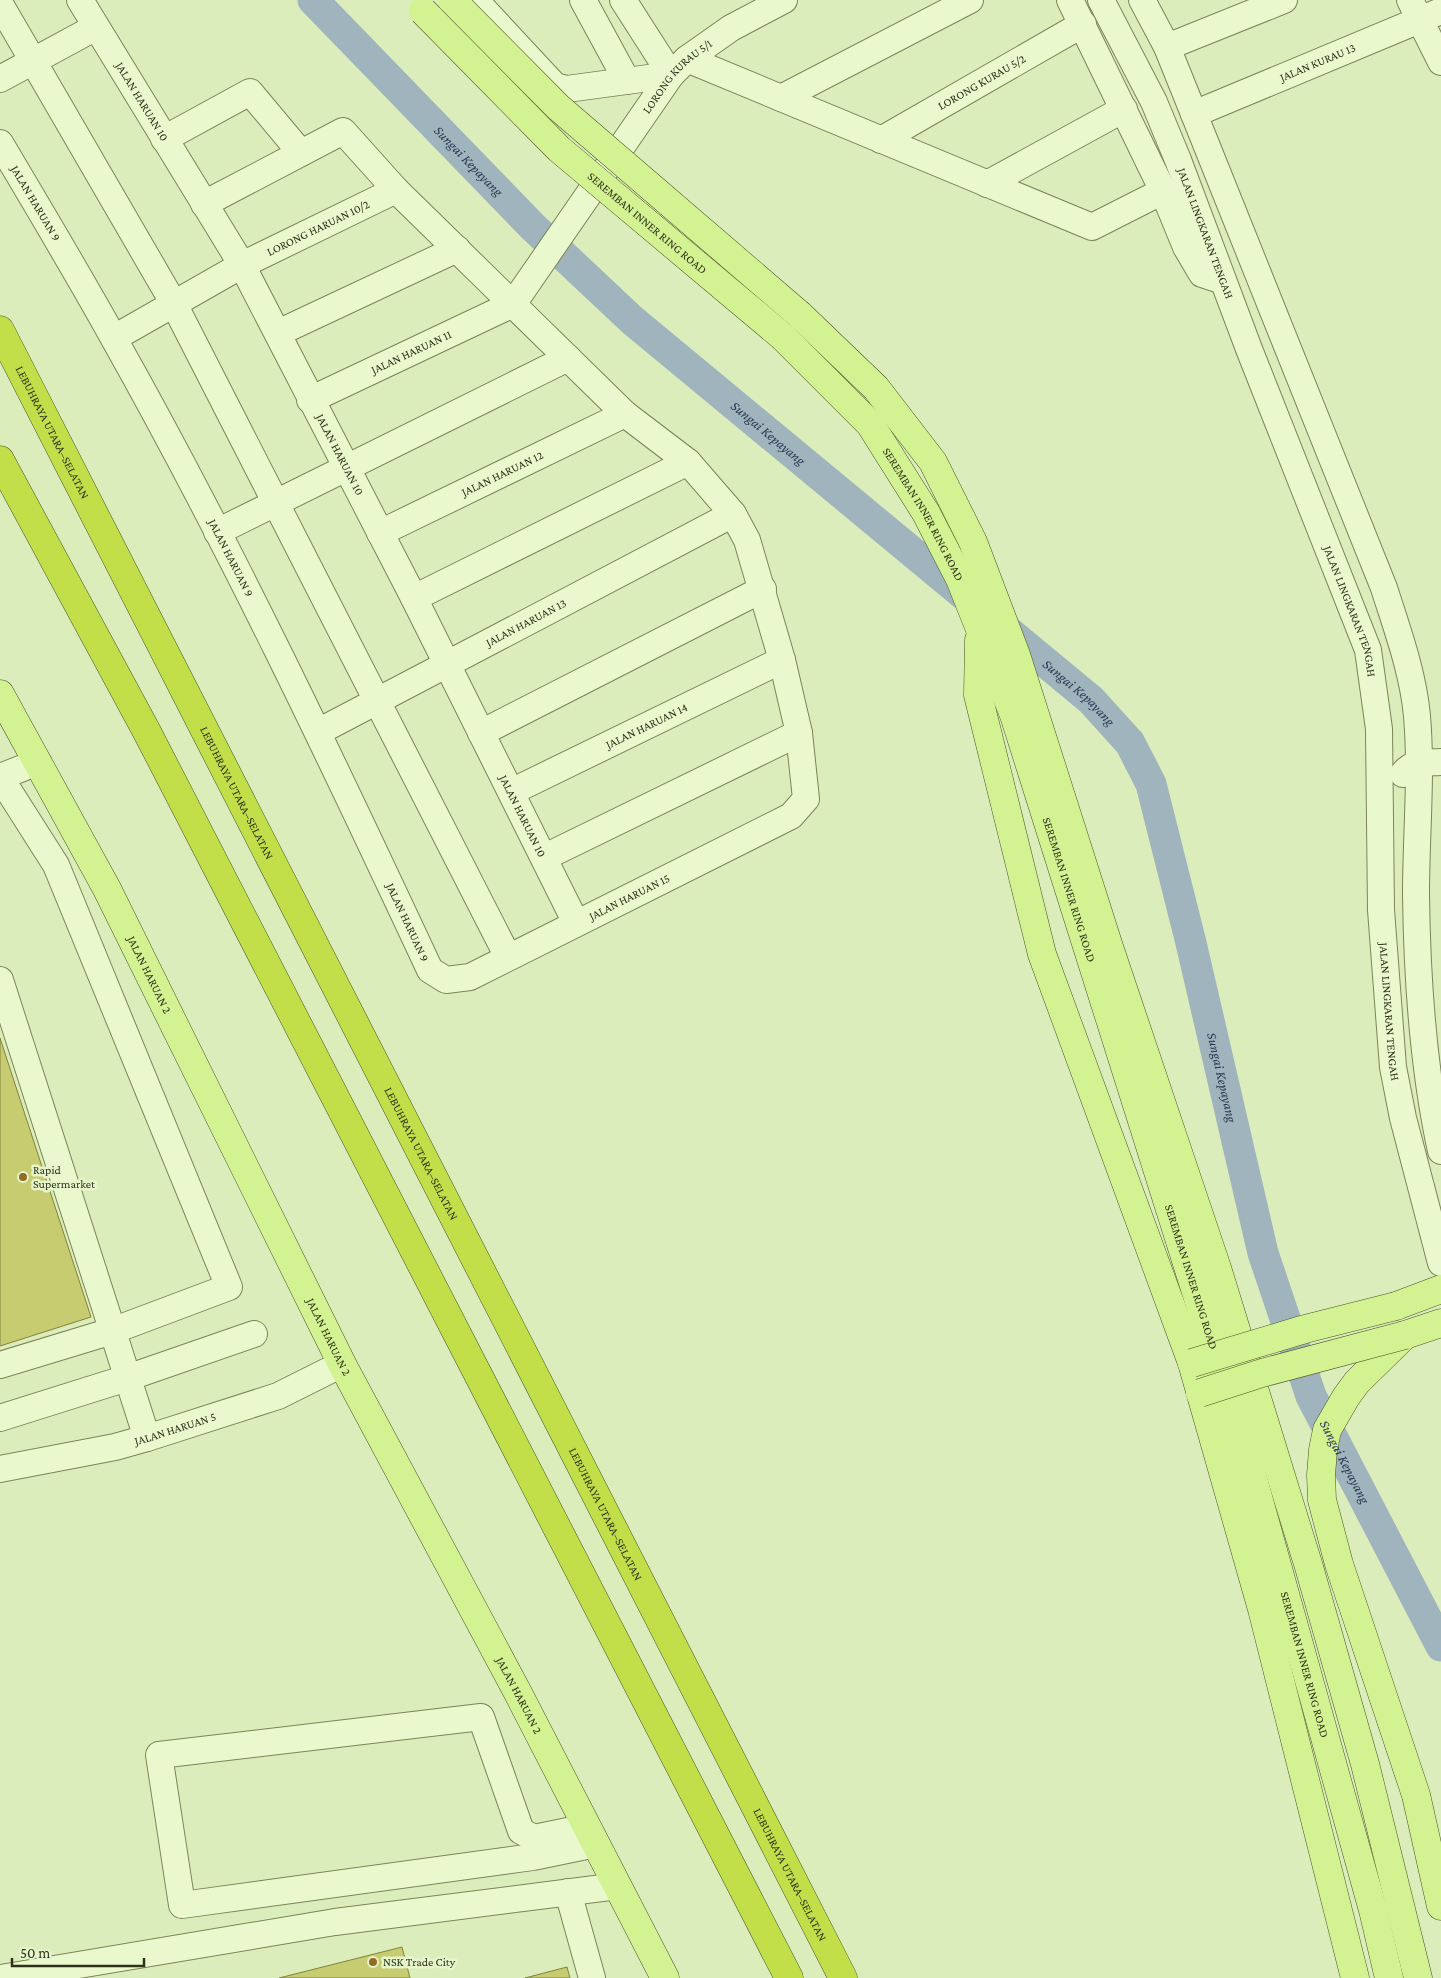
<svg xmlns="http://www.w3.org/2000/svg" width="1441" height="1978" font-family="'Crimson Pro',serif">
  <rect width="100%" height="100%" fill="#dcedbc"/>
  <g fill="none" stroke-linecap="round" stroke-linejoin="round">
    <path stroke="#a0b4be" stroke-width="31" id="s1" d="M313 0 532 226 632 320 1091 700 1130 743 1151 784 1191 943 1263 1253 1311 1396 1441 1646"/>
  </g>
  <g fill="#c7cc71" stroke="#81833c">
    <polygon points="0,1038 91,1317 0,1346"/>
    <polygon points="402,1947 410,1978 279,1978"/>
    <polygon points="567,1967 570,1978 525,1978"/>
  </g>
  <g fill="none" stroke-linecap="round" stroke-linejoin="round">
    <g stroke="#7c8456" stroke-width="28">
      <g id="minor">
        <path id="s2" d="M80 0 242 265 414 598 576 923"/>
        <polyline points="475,0 555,86 567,89 671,75 623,0"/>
        <polyline points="583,0 627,81"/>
        <polyline points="1070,0 1163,191 1186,247 1202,274 1223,281"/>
        <path id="s3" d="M1101 0 1154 102 1178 160 1249 349 1368 650 1379 729 1381 910 1393 1067 1403 1118 1441 1263"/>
        <path d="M1142 0 1167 47 1194 114 1384 588C1397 629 1413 672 1417 716 1422 775 1416 835 1416 894 1417 979 1423 1068 1441 1151"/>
        <polyline points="1410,0 1441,62"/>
        <polyline points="0,4 174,304 508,957"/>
        <polyline points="1167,47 1284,0"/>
        <polyline points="687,59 1092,227 1163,191"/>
        <polyline points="0,79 96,27"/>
        <polyline points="781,98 970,0"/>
        <path id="s4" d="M1194 114 1441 11"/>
        <polyline points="164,139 250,92 301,153"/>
        <path id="s5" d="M881 140 1083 24"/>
        <path id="s6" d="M0 143C38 207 77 272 113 337 229 543 330 756 430 970L446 980 470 977 791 816 806 799 799 733 782 660 747 540 733 514 688 462 625 414 396 190 343 131 204 204"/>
        <polyline points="987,184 1124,109"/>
        <polyline points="278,333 457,249"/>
        <path id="s7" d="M114 338 242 265 396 190"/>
        <path id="s8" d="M310 400 513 304 671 75 687 59 731 28 784 0"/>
        <polyline points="217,532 568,358"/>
        <path id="s9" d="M380 533 625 414"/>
        <polyline points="414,598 688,462"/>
        <path id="s10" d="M318 732 733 514"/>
        <polyline points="481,733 763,589"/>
        <path d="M1403 774C1412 761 1427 763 1441 762"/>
        <polyline points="0,777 56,865 229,1287 112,1331 0,1365"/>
        <polyline points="0,777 38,762"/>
        <path id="s11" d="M511 792 782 660"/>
        <polyline points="545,857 799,733"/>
        <polyline points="0,980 147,1438"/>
        <polyline points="0,1418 127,1378 254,1334"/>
        <path id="s12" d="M0 1469 115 1447 147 1438 278 1396 342 1364"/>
        <polyline points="587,1827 534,1838 521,1831 481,1717 159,1755 182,1905 533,1857 596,1844"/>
        <polyline points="568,1892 592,1978"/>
        <polyline points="1,1978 335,1922 618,1886"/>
      </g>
    </g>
    <g stroke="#4d512a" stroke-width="29">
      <g id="major">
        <polyline points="800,315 876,388 933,462 973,542 1016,655 1109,947 1217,1268 1309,1567 1365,1764 1418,1978"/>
        <path id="s13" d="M783 337 870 424 926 513 960 579 1014 715 1238 1425 1373 1910 1389 1978"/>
        <polyline points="979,640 978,695 1042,954 1192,1363 1262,1609 1355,1978"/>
        <path id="s14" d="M0 694 107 889 342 1364 518 1693 665 1978"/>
        <polyline points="1396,1306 1441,1289"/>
        <polyline points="1441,1323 1405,1335 1357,1382 1346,1397 1327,1430 1323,1450 1321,1475 1322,1500 1339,1564 1416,1795 1441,1906"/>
      </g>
    </g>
    <g stroke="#4d512a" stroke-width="29">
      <g id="highway">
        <path id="s15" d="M0 330 843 1978"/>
        <polyline points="0,460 147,732 789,1978"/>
      </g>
    </g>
    <use href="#minor" stroke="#eaf8ce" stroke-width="26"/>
    <use href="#major" stroke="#d3f292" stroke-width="28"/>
    <use href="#highway" stroke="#c2df4a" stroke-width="28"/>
    <g stroke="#4d512a" stroke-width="29" stroke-linecap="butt">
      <g id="major-bridge">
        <polyline points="452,0 558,107 800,315"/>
        <path id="s16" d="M423 11 559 149 783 337"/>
        <polyline points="1192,1363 1305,1329 1396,1306"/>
        <polyline points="1200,1393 1262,1373 1405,1335"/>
      </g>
    </g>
    <use href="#major-bridge" stroke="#d3f292" stroke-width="28"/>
  </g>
  <g fill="#936a26" stroke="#e6f5cb" stroke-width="2">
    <circle cx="23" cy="1177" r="5"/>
    <circle cx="373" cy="1962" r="5"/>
  </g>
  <g text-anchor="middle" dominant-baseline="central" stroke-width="5" stroke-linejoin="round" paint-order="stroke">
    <g font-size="12" fill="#30331b" stroke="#e6f5cb">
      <text stroke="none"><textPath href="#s4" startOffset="134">JALAN KURAU 13</textPath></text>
      <text stroke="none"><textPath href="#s8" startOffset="506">LORONG KURAU 5/1</textPath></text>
      <text stroke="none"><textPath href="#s5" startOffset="116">LORONG KURAU 5/2</textPath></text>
      <text stroke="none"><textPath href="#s2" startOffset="119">JALAN HARUAN 10</textPath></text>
      <text stroke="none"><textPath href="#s6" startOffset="70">JALAN HARUAN 9</textPath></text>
      <text stroke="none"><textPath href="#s16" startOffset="309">SEREMBAN INNER RING ROAD</textPath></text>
      <text stroke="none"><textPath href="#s7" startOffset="232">LORONG HARUAN 10/2</textPath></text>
      <text stroke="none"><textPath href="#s3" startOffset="256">JALAN LINGKARAN TENGAH</textPath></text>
      <text stroke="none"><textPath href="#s8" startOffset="112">JALAN HARUAN 11</textPath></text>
      <text stroke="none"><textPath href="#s15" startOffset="115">LEBUHRAYA UTARA–SELATAN</textPath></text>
      <text stroke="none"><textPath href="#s2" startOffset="524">JALAN HARUAN 10</textPath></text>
      <text stroke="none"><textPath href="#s9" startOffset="136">JALAN HARUAN 12</textPath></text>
      <text stroke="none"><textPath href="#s13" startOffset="228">SEREMBAN INNER RING ROAD</textPath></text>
      <text stroke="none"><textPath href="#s6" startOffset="475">JALAN HARUAN 9</textPath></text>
      <text stroke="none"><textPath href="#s3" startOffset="661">JALAN LINGKARAN TENGAH</textPath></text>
      <text stroke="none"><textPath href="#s10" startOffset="235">JALAN HARUAN 13</textPath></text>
      <text stroke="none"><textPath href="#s11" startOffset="151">JALAN HARUAN 14</textPath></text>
      <text stroke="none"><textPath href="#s15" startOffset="520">LEBUHRAYA UTARA–SELATAN</textPath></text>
      <text stroke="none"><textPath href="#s2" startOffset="929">JALAN HARUAN 10</textPath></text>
      <text stroke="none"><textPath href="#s13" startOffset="632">SEREMBAN INNER RING ROAD</textPath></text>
      <text stroke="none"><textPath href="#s6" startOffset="1154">JALAN HARUAN 15</textPath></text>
      <text stroke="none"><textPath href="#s6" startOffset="880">JALAN HARUAN 9</textPath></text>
      <text stroke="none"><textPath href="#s14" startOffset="318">JALAN HARUAN 2</textPath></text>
      <text stroke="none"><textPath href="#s3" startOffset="1066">JALAN LINGKARAN TENGAH</textPath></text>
      <text stroke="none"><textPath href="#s15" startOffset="925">LEBUHRAYA UTARA–SELATAN</textPath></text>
      <text stroke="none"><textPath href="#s13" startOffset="1038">SEREMBAN INNER RING ROAD</textPath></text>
      <text stroke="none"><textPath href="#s14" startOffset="722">JALAN HARUAN 2</textPath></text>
      <text stroke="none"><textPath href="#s12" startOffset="180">JALAN HARUAN 5</textPath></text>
      <text stroke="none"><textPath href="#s15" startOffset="1330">LEBUHRAYA UTARA–SELATAN</textPath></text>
      <text stroke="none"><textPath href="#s13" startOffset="1442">SEREMBAN INNER RING ROAD</textPath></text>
      <text stroke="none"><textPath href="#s14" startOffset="1128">JALAN HARUAN 2</textPath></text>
      <text stroke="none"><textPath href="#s15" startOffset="1735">LEBUHRAYA UTARA–SELATAN</textPath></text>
    </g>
    <g font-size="12" fill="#30331b" stroke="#e6f5cb" text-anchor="start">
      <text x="33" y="1170">Rapid<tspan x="33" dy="14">Supermarket</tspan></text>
      <text x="383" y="1962">NSK Trade City</text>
    </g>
    <g font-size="14" font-style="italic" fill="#2a3b53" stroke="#e6f5cb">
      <text stroke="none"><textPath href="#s1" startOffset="224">Sungai Kepayang</textPath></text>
      <text stroke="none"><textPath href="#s1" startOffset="629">Sungai Kepayang</textPath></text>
      <text stroke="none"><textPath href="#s1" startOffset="1034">Sungai Kepayang</textPath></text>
      <text stroke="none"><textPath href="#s1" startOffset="1454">Sungai Kepayang</textPath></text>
      <text stroke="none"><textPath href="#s1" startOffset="1859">Sungai Kepayang</textPath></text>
    </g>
  </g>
  <path d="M12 1958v8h132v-8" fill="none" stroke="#30331b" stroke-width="2.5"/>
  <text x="20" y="1958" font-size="15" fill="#30331b" stroke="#e6f5cb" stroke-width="4" paint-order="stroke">50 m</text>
</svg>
